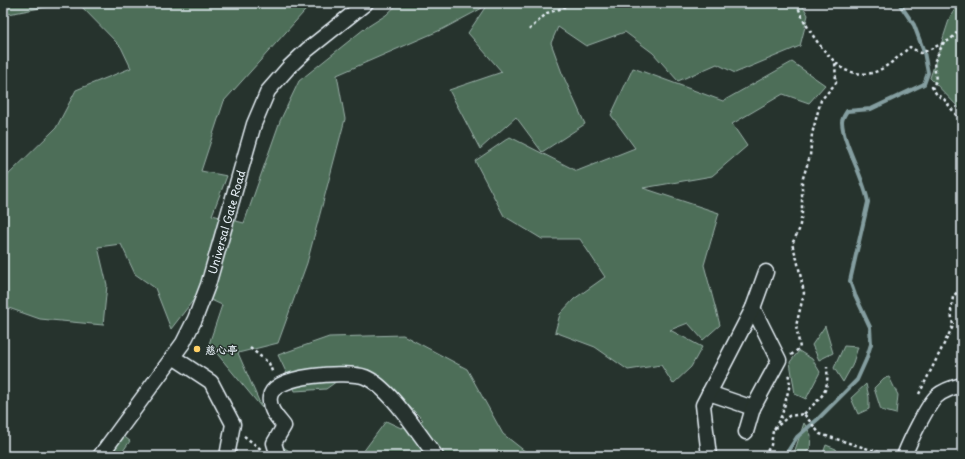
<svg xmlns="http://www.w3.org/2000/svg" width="965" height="459" font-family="'Playpen Sans','LXGW WenKai TC',sans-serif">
  <rect width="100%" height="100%" fill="#26332d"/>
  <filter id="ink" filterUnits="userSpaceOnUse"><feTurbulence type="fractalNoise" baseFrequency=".025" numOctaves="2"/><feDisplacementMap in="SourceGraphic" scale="8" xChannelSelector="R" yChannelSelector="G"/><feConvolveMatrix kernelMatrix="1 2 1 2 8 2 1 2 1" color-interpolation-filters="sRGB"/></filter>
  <g filter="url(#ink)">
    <g fill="#4d6e59" stroke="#9ab0a8">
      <polygon points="3,3 67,3 3,15"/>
      <polygon points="78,3 312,3 224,101 201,171 227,176 212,215 244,223 280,121 299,81 364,29 386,15 399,3 801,3 808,15 800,46 735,73 717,64 678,81 653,53 625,32 586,46 558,27 551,43 562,73 585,124 542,152 516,117 480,149 449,90 502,72 468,33 486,6 443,29 337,75 345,119 307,263 278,343 238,353 262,408 209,344 222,305 198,294 171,329 155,288 135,274 121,244 98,247 107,285 103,325 40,319 3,306 3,180 56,128 76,90 131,68 121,47"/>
      <polygon points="959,3 962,3 962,111 930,78 950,17"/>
      <polygon points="792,62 825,85 809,103 783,94 732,124 747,146 712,176 643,188 719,213 704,265 720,325 703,340 688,323 670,330 702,347 691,367 673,384 661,365 628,370 595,347 555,332 560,314 574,299 605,277 580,239 542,239 504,216 475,161 510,137 577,171 635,148 611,115 633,68 723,101"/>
      <polygon points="825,326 833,353 819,360 812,345"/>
      <polygon points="403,335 467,369 503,434 531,456 360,456 386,421 401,428 423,420 397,394 358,366 326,389 295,391 278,355 329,337"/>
      <polygon points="844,346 858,347 852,366 843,382 834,368"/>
      <polygon points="799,351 812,359 820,372 806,399 795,394 790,362"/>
      <polygon points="889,377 898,395 896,414 881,410 874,388 884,378"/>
      <polygon points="866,384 869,397 869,409 858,414 851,398"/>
      <polygon points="804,423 811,435 810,449 801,456 793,456"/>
      <polygon points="115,430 130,441 123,451 113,450 106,445"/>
      <polygon points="280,445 297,456 267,456 269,450"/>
      <polygon points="826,445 836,449 839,456 822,456"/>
    </g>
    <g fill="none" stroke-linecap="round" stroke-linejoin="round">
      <path stroke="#849ea0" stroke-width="4" d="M788 456V451L797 437 818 419 857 380 866 360 871 344 870 327 855 295 850 281 868 202C864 177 843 144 842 122 842 119 845 114 847 111L871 109 924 84 928 73 924 52 914 25 899 3"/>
      <g stroke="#e8f1f8" stroke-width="17">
        <g id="minor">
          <polyline points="173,357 211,382 233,424 227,456"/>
          <polyline points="709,393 753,408"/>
          <polyline points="746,432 753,408 779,360 753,308"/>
          <path id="s1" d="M100 456 183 343 195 319 208 285 254 124 268 91 289 67 307 50 366 3"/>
          <path d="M278 456 274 443 284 426C278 418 268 409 270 397 273 374 348 371 365 377 390 387 419 435 436 456"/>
          <polyline points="709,456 703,405 753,308 766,272"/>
          <path d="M904 456C909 443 927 405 937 396 943 391 954 387 962 385"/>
        </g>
      </g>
      <g stroke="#e8f1f8" stroke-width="2.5" stroke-dasharray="3 3" stroke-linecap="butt">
        <path d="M797 3C803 25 824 54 842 68 848 73 864 75 872 73 886 69 899 56 910 47L920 53 924 52 950 40 962 27"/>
        <polyline points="529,30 547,13 563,8 567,3"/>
        <polyline points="944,42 934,62 936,81 932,87 937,95 944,99 962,123"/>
        <polyline points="962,129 962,145"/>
        <polyline points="250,348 269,363 273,374"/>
        <polyline points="791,355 800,348 796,326 804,293 797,259 792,244 799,230 802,213 802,181 810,156 812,134 821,100 836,83 835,61"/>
        <polyline points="919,394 953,326 951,311 953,297 962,286"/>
        <path d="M804 414C822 395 829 395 827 367"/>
        <polyline points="774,429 789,416 804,414 820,434 891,456"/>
        <polyline points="244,436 262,450"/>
        <polyline points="764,456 771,445 773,431 782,415 790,384 788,372"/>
      </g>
      <use href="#minor" stroke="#26332d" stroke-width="14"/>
    </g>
  </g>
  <circle fill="#ffd166" stroke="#26332d" stroke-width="1.5" cx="197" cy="349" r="4"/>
  <g text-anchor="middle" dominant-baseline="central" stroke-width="3" stroke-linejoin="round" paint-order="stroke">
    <g font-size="11" fill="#e8f1f8" stroke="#26332d">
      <text stroke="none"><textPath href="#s1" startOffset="269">Universal Gate Road</textPath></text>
    </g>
    <g font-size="11" font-weight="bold" fill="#e8f1f8" stroke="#26332d" text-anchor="start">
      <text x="205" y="349">慈心亭</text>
    </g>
  </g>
  <rect width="965" height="459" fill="none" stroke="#26332d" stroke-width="16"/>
  <rect x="8" y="8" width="949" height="443" fill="none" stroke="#e8f1f8" stroke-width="1.5" filter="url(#ink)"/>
</svg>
